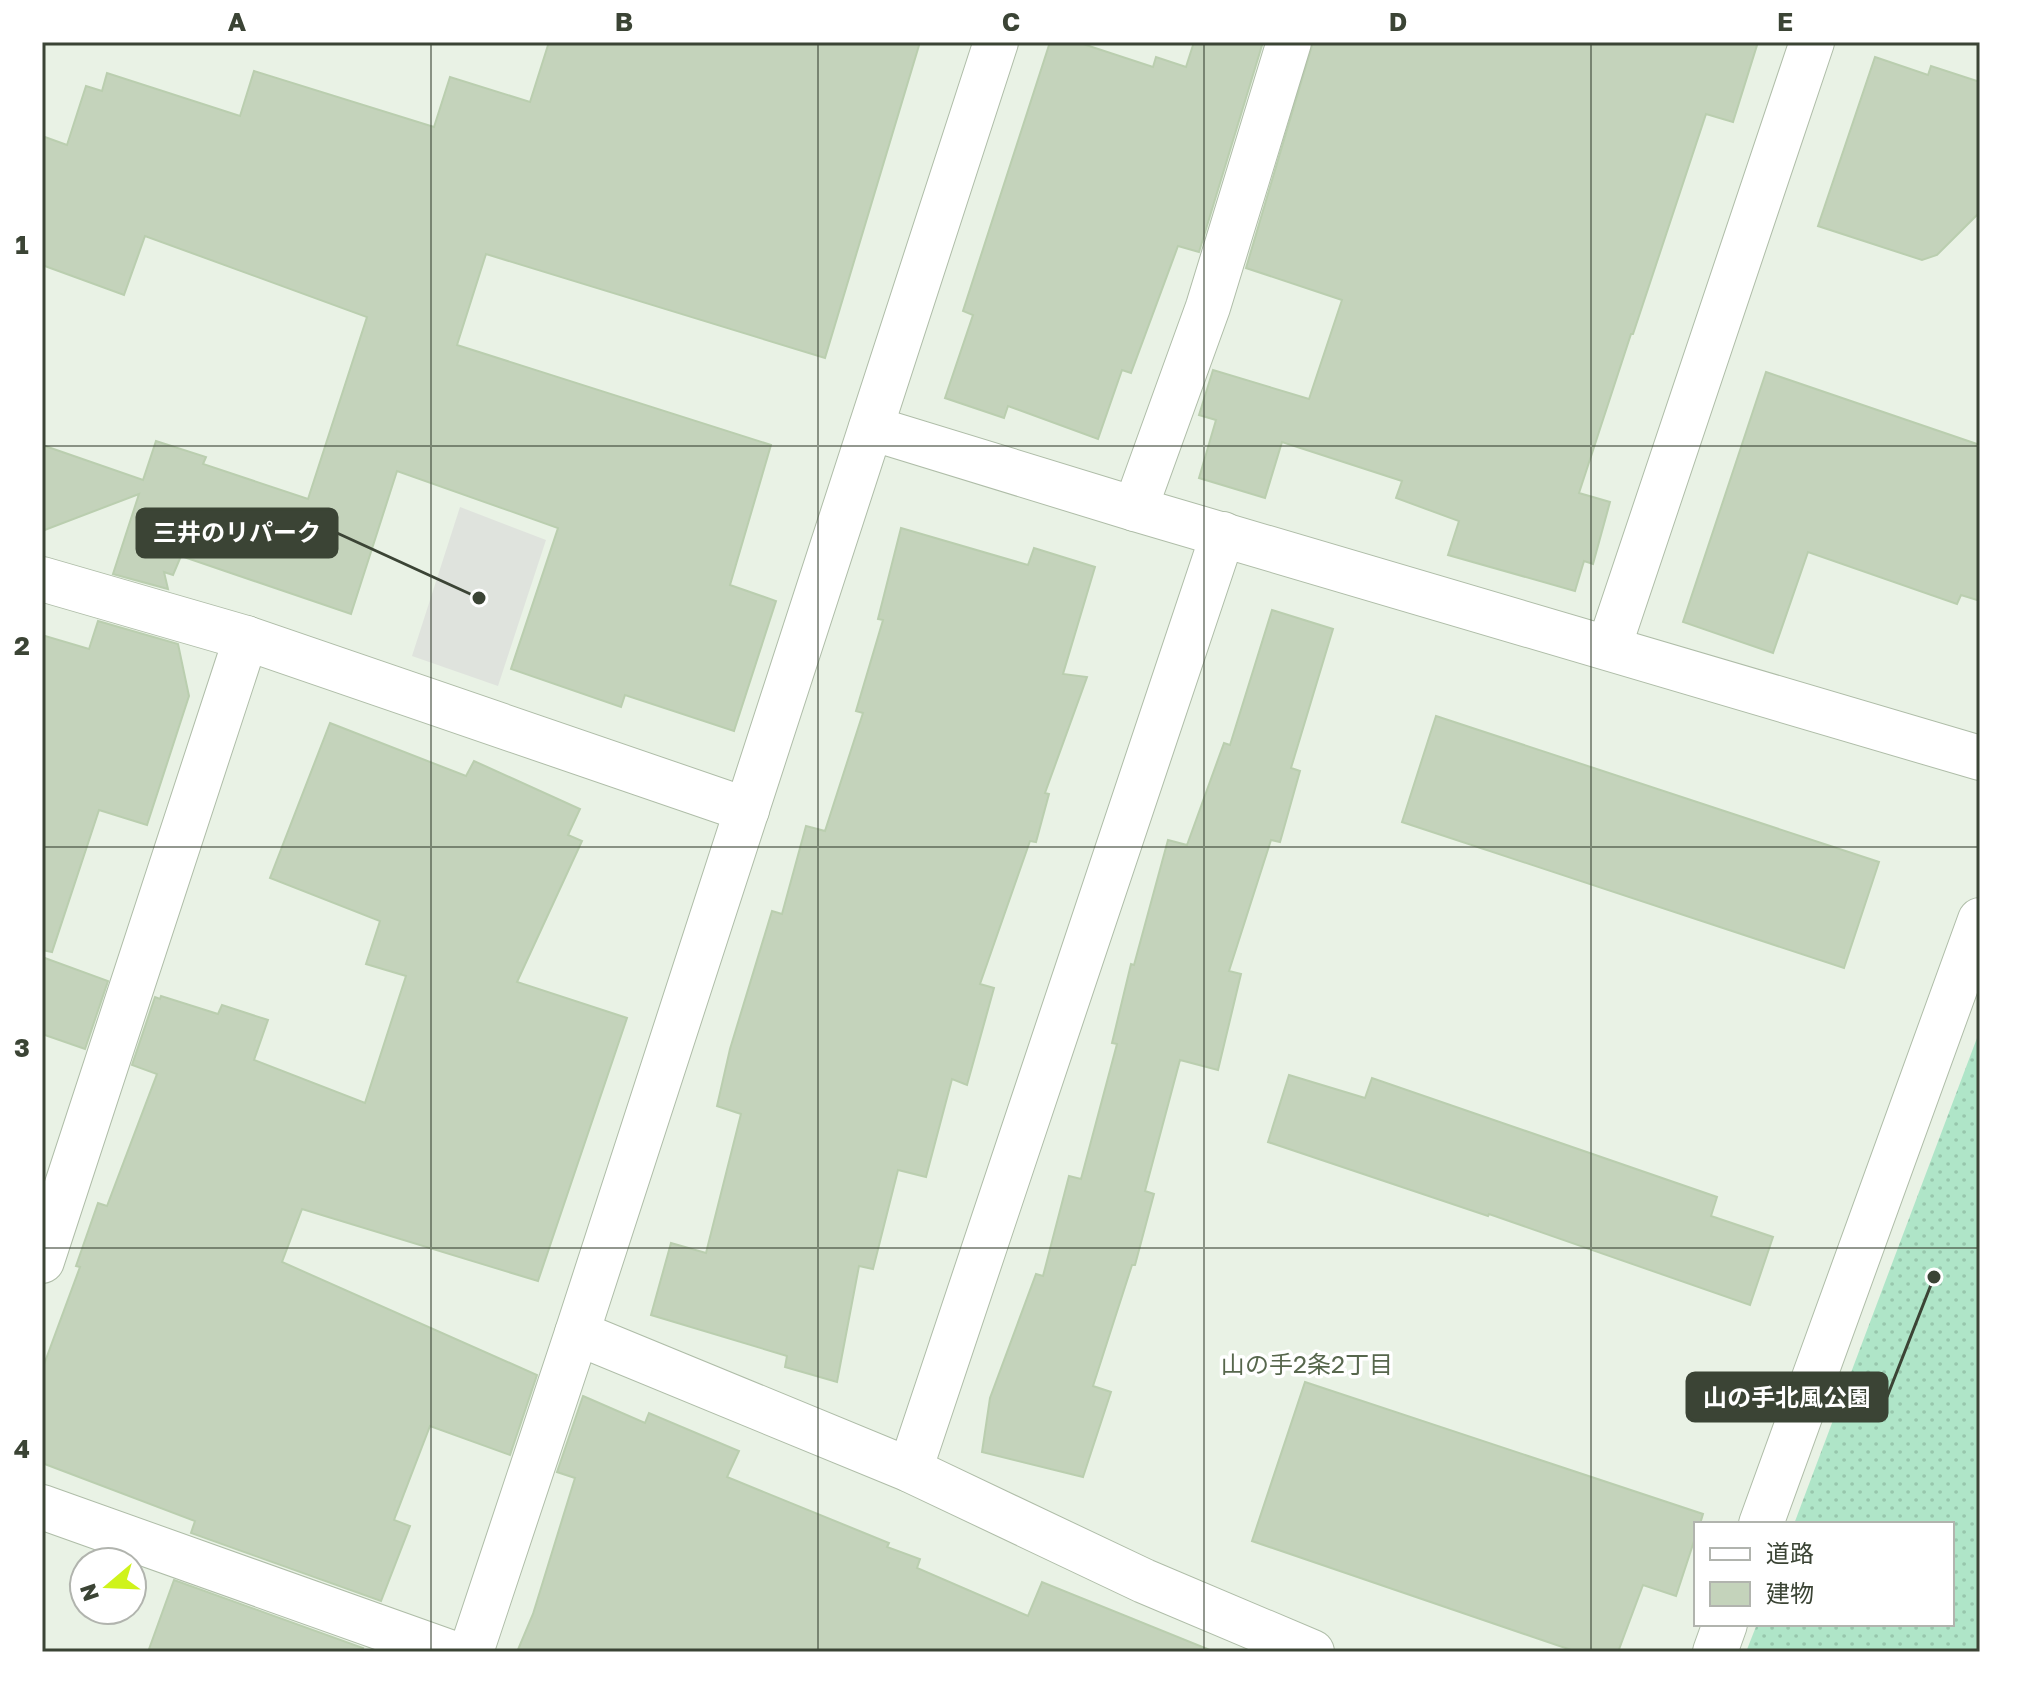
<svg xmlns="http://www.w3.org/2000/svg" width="2022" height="1694" font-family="'Golos Text','Noto Sans JP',sans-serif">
  <defs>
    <pattern id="grass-dots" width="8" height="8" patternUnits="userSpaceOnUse" patternTransform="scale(2)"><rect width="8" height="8" fill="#afe5c8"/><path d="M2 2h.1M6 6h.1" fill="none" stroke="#97c6ac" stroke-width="1.8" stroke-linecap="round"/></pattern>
  </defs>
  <rect width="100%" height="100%" fill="#e9f2e5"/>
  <polygon fill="url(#grass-dots)" points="1980,1030 1980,1652 1746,1652 1757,1624 1952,1624 1952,1524 1794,1524"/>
  <polygon fill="#dfe3dd" points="460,507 546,540 498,686 412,656"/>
  <g fill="#c4d3bb" stroke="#baceaf" stroke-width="2">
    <polygon points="549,42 920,42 825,358 486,254 457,345 771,445 730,585 776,601 734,731 625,695 621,707 511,669 558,528 397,471 351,614 181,556 173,575 164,572 168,589 113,574 139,494 42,531 42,445 143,480 156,441 206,457 203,464 308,499 367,317 145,236 124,295 42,265 42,136 67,145 86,86 102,91 107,73 240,116 254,71 434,127 450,77 530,102"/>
    <polygon points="1050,42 1077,42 1153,67 1156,57 1186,67 1194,42 1263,42 1199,252 1178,246 1131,373 1122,370 1098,439 1008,406 1004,418 945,398 973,315 963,311"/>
    <polygon points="1313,42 1758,42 1733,122 1706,114 1633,334 1631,334 1579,493 1610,502 1593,564 1584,561 1575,591 1448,555 1459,521 1396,498 1402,481 1282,442 1265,498 1199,478 1216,420 1199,415 1213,370 1309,399 1342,300 1246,268"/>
    <polygon points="1875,57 1928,75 1931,66 1980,82 1980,212 1937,255 1922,260 1818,226"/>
    <polygon points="1766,372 1980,445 1980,601 1961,595 1957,604 1808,552 1773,653 1683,622"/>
    <polygon points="901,528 1028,565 1034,548 1095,567 1063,674 1087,677 1045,793 1049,794 1036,842 1030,841 980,984 994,988 967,1085 952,1079 926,1177 898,1170 873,1269 859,1266 837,1382 785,1367 787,1356 651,1315 671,1243 706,1253 741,1114 717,1106 730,1049 772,911 782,914 806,826 825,831 863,713 856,711 883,620 878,619"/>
    <polygon points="1272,610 1333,629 1291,768 1300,771 1280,842 1271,840 1229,971 1241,974 1218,1070 1180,1060 1145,1191 1154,1194 1135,1265 1132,1265 1093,1386 1111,1392 1083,1477 982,1452 990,1398 1036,1274 1043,1276 1069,1176 1081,1179 1117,1044 1112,1043 1131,964 1134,965 1168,840 1187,845 1224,743 1230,745"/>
    <polygon points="98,621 178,644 189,696 147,825 99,810 52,952 42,950 42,635 89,649"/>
    <polygon points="1436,716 1879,862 1844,968 1402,822"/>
    <polygon points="330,723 466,776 474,761 580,809 568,835 582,841 517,982 627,1018 538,1281 302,1209 282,1262 537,1375 510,1455 430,1426 394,1520 410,1526 381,1601 191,1533 195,1521 42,1463 42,1370 80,1267 76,1266 98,1203 107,1206 157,1074 132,1065 155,997 160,999 161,996 218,1014 222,1005 268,1020 254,1060 365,1103 406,976 366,964 380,921 270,878"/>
    <polygon points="42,957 108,981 85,1049 42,1034"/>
    <polygon points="1289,1075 1365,1098 1372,1078 1717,1197 1711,1216 1773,1237 1750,1305 1489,1214 1488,1216 1268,1142"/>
    <polygon points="1305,1382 1703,1514 1700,1524 1696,1524 1696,1535 1676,1596 1643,1585 1618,1652 1577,1652 1252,1541"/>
    <polygon points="583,1396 645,1423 649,1413 739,1451 727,1477 889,1543 887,1547 920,1559 917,1568 1028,1616 1042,1582 1210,1650 1209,1652 517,1652 533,1614 575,1478 557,1472"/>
    <polygon points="174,1580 363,1648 361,1652 148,1652"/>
  </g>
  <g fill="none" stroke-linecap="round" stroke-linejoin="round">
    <g stroke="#afbda8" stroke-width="46">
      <g id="minor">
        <polyline points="871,428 1135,509 1980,758"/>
        <polyline points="1135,509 1208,307 1289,42"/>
        <polyline points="42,579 246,638 747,810"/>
        <polyline points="1609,647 1812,42"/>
        <polyline points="42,1261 246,638"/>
        <polyline points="577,1333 910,1470 1144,1581 1312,1652"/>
        <polyline points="910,1470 1223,534"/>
        <polyline points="42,1507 449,1652"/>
        <polyline points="1761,1524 1980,920"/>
        <polyline points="471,1652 577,1333 996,42"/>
        <polyline points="1715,1652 1725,1624"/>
      </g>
    </g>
    <use href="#minor" stroke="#fff" stroke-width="44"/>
  </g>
  <path fill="none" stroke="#3b4435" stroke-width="2" stroke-opacity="0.55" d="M431 42V1652M818 42V1652M1204 42V1652M1591 42V1652M42 446H1980M42 847H1980M42 1248H1980"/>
  <g text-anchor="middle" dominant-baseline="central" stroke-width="7" stroke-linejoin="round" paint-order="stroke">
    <g font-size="24" fill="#57674d" stroke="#fff">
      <text x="1307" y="1363">山の手2条2丁目</text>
    </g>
  </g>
  <path fill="none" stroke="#3b4435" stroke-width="3" d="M479 598L337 533M1934 1277L1887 1397"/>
  <g fill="#3b4435" stroke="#fff" stroke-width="3">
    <circle cx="479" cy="598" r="8"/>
    <circle cx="1934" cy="1277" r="8"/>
  </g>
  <g fill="#3b4435" stroke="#3b4435" stroke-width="3">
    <rect x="137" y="509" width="200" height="48" rx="8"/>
    <rect x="1687" y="1373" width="200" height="48" rx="8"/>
  </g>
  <g font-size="24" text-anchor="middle" font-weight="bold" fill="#fff">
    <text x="237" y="541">三井のリパーク</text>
    <text x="1787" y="1406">山の手北風公園</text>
  </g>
  <rect width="2022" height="1694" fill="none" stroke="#ffffff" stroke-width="88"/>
  <rect x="1694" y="1522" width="260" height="104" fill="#ffffff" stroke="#b1b4ae" stroke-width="2"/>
  <rect x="1710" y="1548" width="40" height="12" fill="#ffffff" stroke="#b1b4ae" stroke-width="2"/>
  <text x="1766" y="1562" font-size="24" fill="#3b4435">道路</text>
  <rect x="1710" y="1582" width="40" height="24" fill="#c4d3bb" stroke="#b1b4ae" stroke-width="2"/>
  <text x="1766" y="1602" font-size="24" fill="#3b4435">建物</text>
  <g transform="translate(108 1586) rotate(251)"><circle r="38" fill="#ffffff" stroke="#b1b4ae" stroke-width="2"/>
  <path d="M0-6L14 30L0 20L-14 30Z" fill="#cff31b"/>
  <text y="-12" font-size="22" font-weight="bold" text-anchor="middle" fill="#3b4435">N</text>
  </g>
  <rect x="44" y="44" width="1934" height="1606" fill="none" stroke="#3b4435" stroke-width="3"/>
  <g font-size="26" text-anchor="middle" font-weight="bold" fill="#3b4435">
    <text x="237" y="31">A</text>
    <text x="624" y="31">B</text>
    <text x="1011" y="31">C</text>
    <text x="1398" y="31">D</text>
    <text x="1785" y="31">E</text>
    <text x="22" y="254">1</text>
    <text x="22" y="655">2</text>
    <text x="22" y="1057">3</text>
    <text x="22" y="1458">4</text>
  </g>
</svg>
